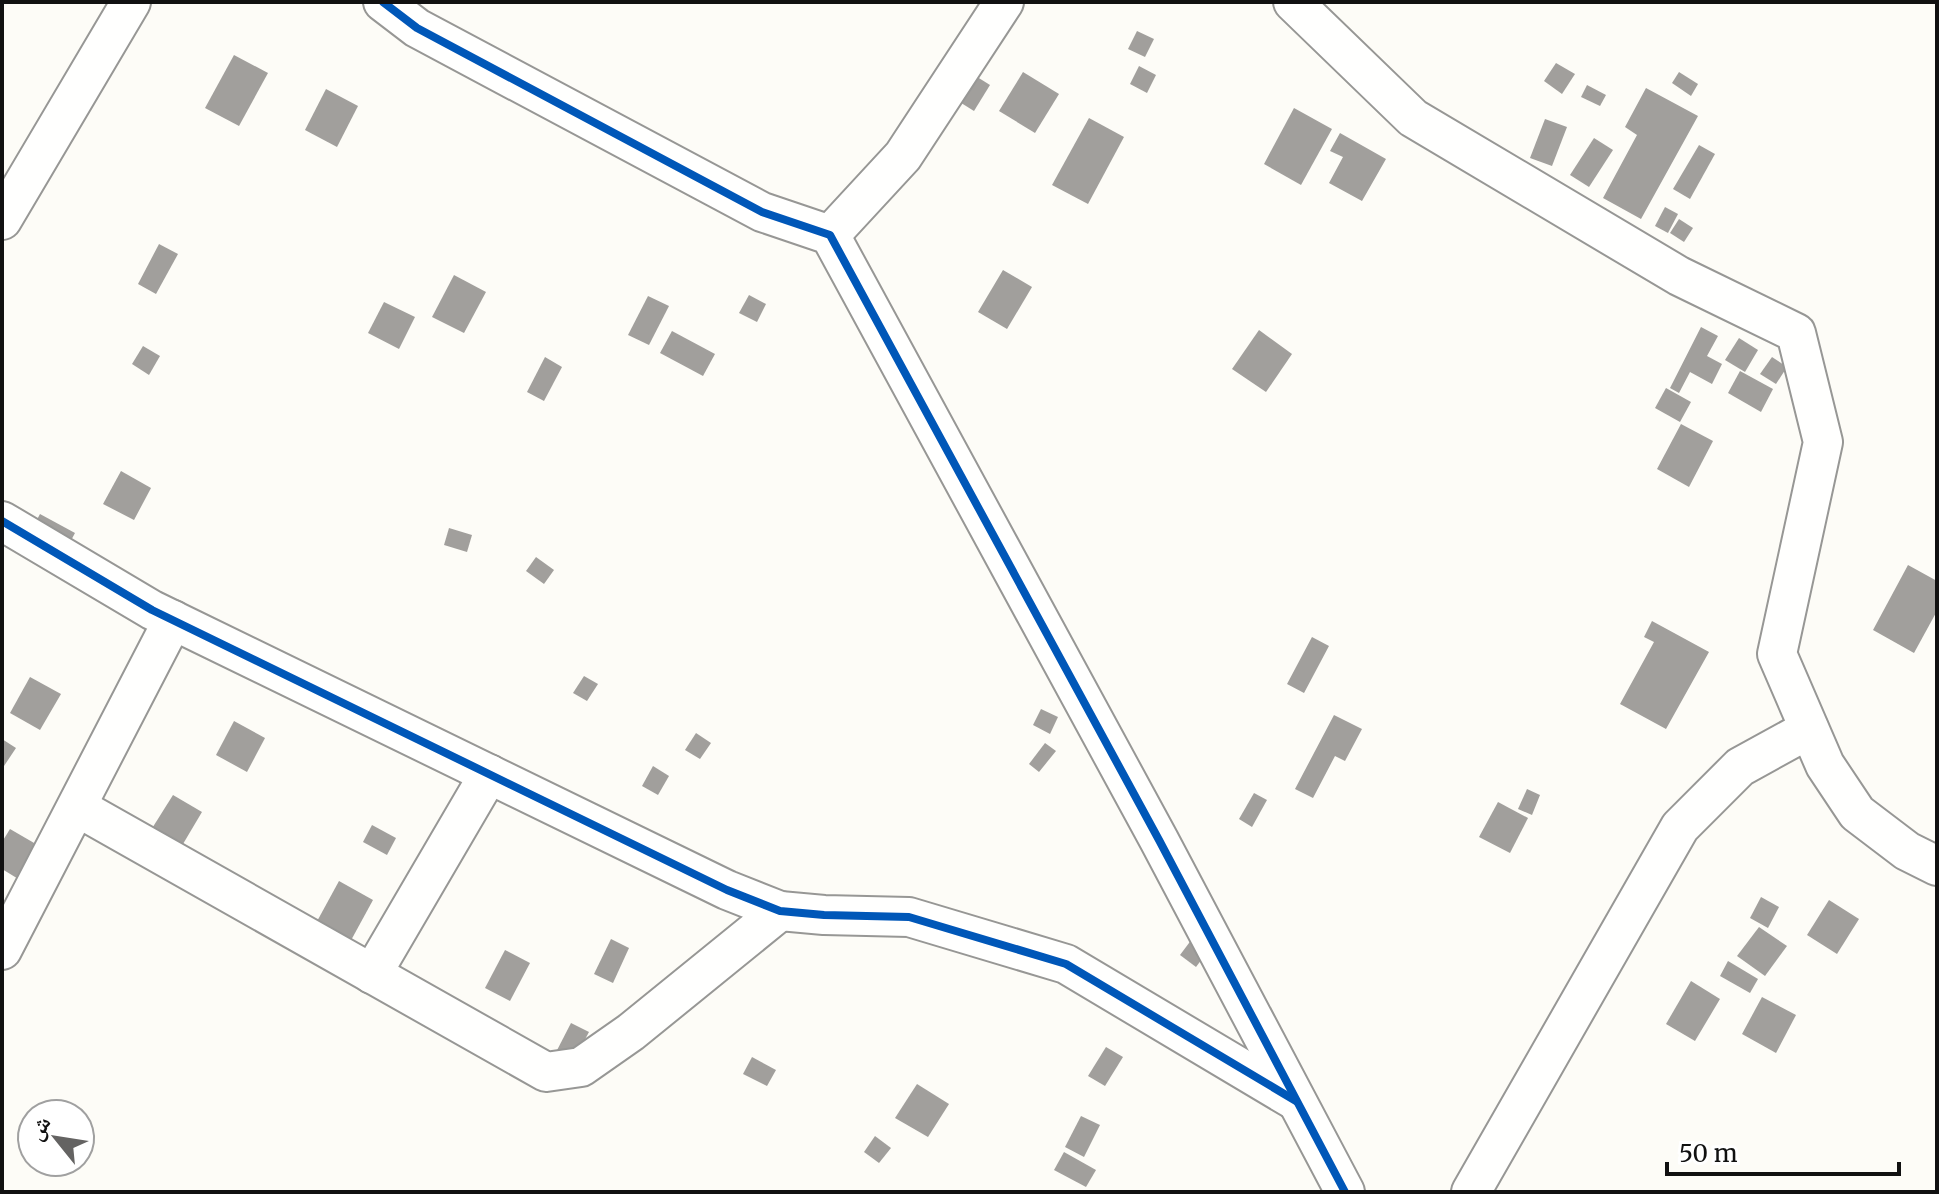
<svg xmlns="http://www.w3.org/2000/svg" width="1939" height="1194" font-family="Merriweather,'Noto Naskh Arabic',serif">
  <rect width="100%" height="100%" fill="#fdfcf7"/>
  <g fill="#a19f9c">
    <polygon points="1137,31 1154,39 1145,57 1128,49"/>
    <polygon points="234,55 268,73 239,126 205,108"/>
    <polygon points="1556,63 1575,74 1562,94 1544,81"/>
    <polygon points="1139,66 1156,75 1147,93 1130,84"/>
    <polygon points="1023,72 1059,94 1035,133 999,111"/>
    <polygon points="1679,72 1698,84 1691,96 1672,83"/>
    <polygon points="974,75 990,85 974,111 958,101"/>
    <polygon points="1587,85 1606,95 1600,106 1581,97"/>
    <polygon points="1646,88 1698,116 1641,219 1603,198 1637,135 1625,127"/>
    <polygon points="326,89 358,106 337,147 305,130"/>
    <polygon points="1294,108 1332,129 1301,185 1264,164"/>
    <polygon points="1089,118 1124,137 1088,204 1052,185"/>
    <polygon points="1545,119 1567,127 1552,166 1530,158"/>
    <polygon points="1340,133 1386,159 1362,201 1329,183 1343,157 1330,151"/>
    <polygon points="1594,138 1613,150 1589,187 1570,175"/>
    <polygon points="1699,145 1715,154 1690,199 1673,189"/>
    <polygon points="1665,207 1678,214 1668,233 1655,226"/>
    <polygon points="1679,219 1693,228 1684,242 1670,233"/>
    <polygon points="159,244 178,254 156,294 138,284"/>
    <polygon points="1003,270 1032,287 1007,329 978,312"/>
    <polygon points="454,275 486,292 464,333 432,317"/>
    <polygon points="749,295 766,304 757,322 739,313"/>
    <polygon points="648,296 669,306 649,345 628,335"/>
    <polygon points="384,302 415,317 399,349 368,333"/>
    <polygon points="1701,327 1718,336 1707,356 1722,364 1712,384 1690,372 1679,393 1670,388"/>
    <polygon points="1259,330 1292,354 1266,392 1232,369"/>
    <polygon points="672,331 715,354 703,376 660,353"/>
    <polygon points="1739,338 1758,350 1745,372 1725,360"/>
    <polygon points="143,346 160,356 149,375 132,364"/>
    <polygon points="545,357 562,367 544,401 527,392"/>
    <polygon points="1772,357 1787,367 1776,384 1760,374"/>
    <polygon points="1740,371 1773,389 1761,412 1728,393"/>
    <polygon points="1666,388 1691,402 1680,422 1655,408"/>
    <polygon points="1681,424 1713,441 1689,487 1657,469"/>
    <polygon points="121,471 151,488 134,520 103,504"/>
    <polygon points="40,514 75,533 67,548 32,529"/>
    <polygon points="449,528 472,535 467,552 444,545"/>
    <polygon points="536,557 554,570 544,584 526,571"/>
    <polygon points="1908,565 1937,581 1937,611 1914,653 1873,630"/>
    <polygon points="1652,621 1709,652 1666,729 1620,704 1654,642 1644,637"/>
    <polygon points="1312,637 1329,646 1304,693 1287,684"/>
    <polygon points="584,676 598,684 587,701 573,693"/>
    <polygon points="30,677 61,694 40,730 10,713"/>
    <polygon points="1041,709 1058,717 1050,734 1033,725"/>
    <polygon points="1334,715 1362,729 1345,761 1335,756 1313,798 1295,789"/>
    <polygon points="234,721 265,738 247,772 216,755"/>
    <polygon points="696,733 711,743 700,759 685,750"/>
    <polygon points="2,739 16,748 2,769"/>
    <polygon points="1045,743 1056,751 1039,772 1029,764"/>
    <polygon points="653,766 669,776 658,795 642,786"/>
    <polygon points="1527,789 1540,795 1532,815 1518,809"/>
    <polygon points="1254,793 1267,800 1252,827 1239,819"/>
    <polygon points="173,795 202,812 180,849 151,830"/>
    <polygon points="1498,802 1528,818 1510,853 1479,837"/>
    <polygon points="372,825 396,838 387,855 363,842"/>
    <polygon points="10,829 41,847 20,880 2,869 2,842"/>
    <polygon points="339,881 373,900 349,944 315,925"/>
    <polygon points="1761,897 1779,907 1768,928 1750,918"/>
    <polygon points="1829,900 1859,919 1837,954 1807,935"/>
    <polygon points="1759,927 1787,946 1765,976 1737,956"/>
    <polygon points="611,939 629,948 613,983 594,974"/>
    <polygon points="1192,939 1208,951 1196,967 1180,955"/>
    <polygon points="505,950 530,963 510,1001 485,988"/>
    <polygon points="1728,961 1758,979 1750,993 1720,976"/>
    <polygon points="1691,981 1720,999 1695,1041 1666,1024"/>
    <polygon points="1762,997 1796,1015 1776,1053 1742,1034"/>
    <polygon points="571,1023 589,1032 570,1067 553,1058"/>
    <polygon points="1106,1047 1123,1057 1105,1086 1088,1076"/>
    <polygon points="752,1057 776,1070 767,1086 743,1074"/>
    <polygon points="917,1084 949,1104 928,1137 895,1118"/>
    <polygon points="1081,1116 1100,1125 1084,1157 1065,1147"/>
    <polygon points="875,1136 891,1148 879,1163 864,1152"/>
    <polygon points="1064,1152 1096,1170 1086,1187 1054,1170"/>
  </g>
  <g fill="none" stroke-linecap="round" stroke-linejoin="round">
    <g stroke="#979795" stroke-width="42">
      <g id="minor">
        <polyline points="383,2 417,28 762,212 830,235 1159,840 1345,1192"/>
        <polyline points="1293,2 1413,118 1679,276 1796,333 1823,442 1777,654 1825,765 1857,813 1907,851 1937,866"/>
        <polyline points="2,220 131,2"/>
        <polyline points="830,235 903,156 1004,2"/>
        <polyline points="2,521 152,610 727,890 780,911 824,915 909,917 1066,964 1296,1101"/>
        <polyline points="77,807 546,1072 581,1067 631,1032 780,911"/>
        <polyline points="2,950 173,620"/>
        <polyline points="372,974 489,774"/>
        <polyline points="1471,1192 1680,827 1740,767 1809,729"/>
      </g>
    </g>
    <use href="#minor" stroke="#fffffe" stroke-width="38"/>
    <g stroke="#fff" stroke-width="13">
      <g id="cycleway">
        <polyline points="383,2 417,28 762,212 830,235 1159,840 1345,1192"/>
        <polyline points="2,521 152,610 727,890 780,911 824,915 909,917 1066,964 1296,1101"/>
      </g>
    </g>
    <use href="#cycleway" stroke="#0057b8" stroke-width="8"/>
  </g>
  <rect width="1939" height="1194" fill="none" stroke="#111111" stroke-width="8"/>
  <g transform="translate(56 1138) rotate(300)"><circle r="38" fill="#ffffff" stroke="#a0a0a0" stroke-width="2"/>
  <path d="M0-6L14 30L0 20L-14 30Z" fill="#646362"/>
  <text y="-12" font-size="22" font-weight="bold" text-anchor="middle" fill="#111111">ش</text>
  </g>
  <path d="M1667 1162v12h232v-12" fill="none" stroke="#111111" stroke-width="4"/>
  <text x="1679" y="1162" font-size="24" fill="#111111" stroke="#ffffff" stroke-width="6" paint-order="stroke">50 m</text>
</svg>
